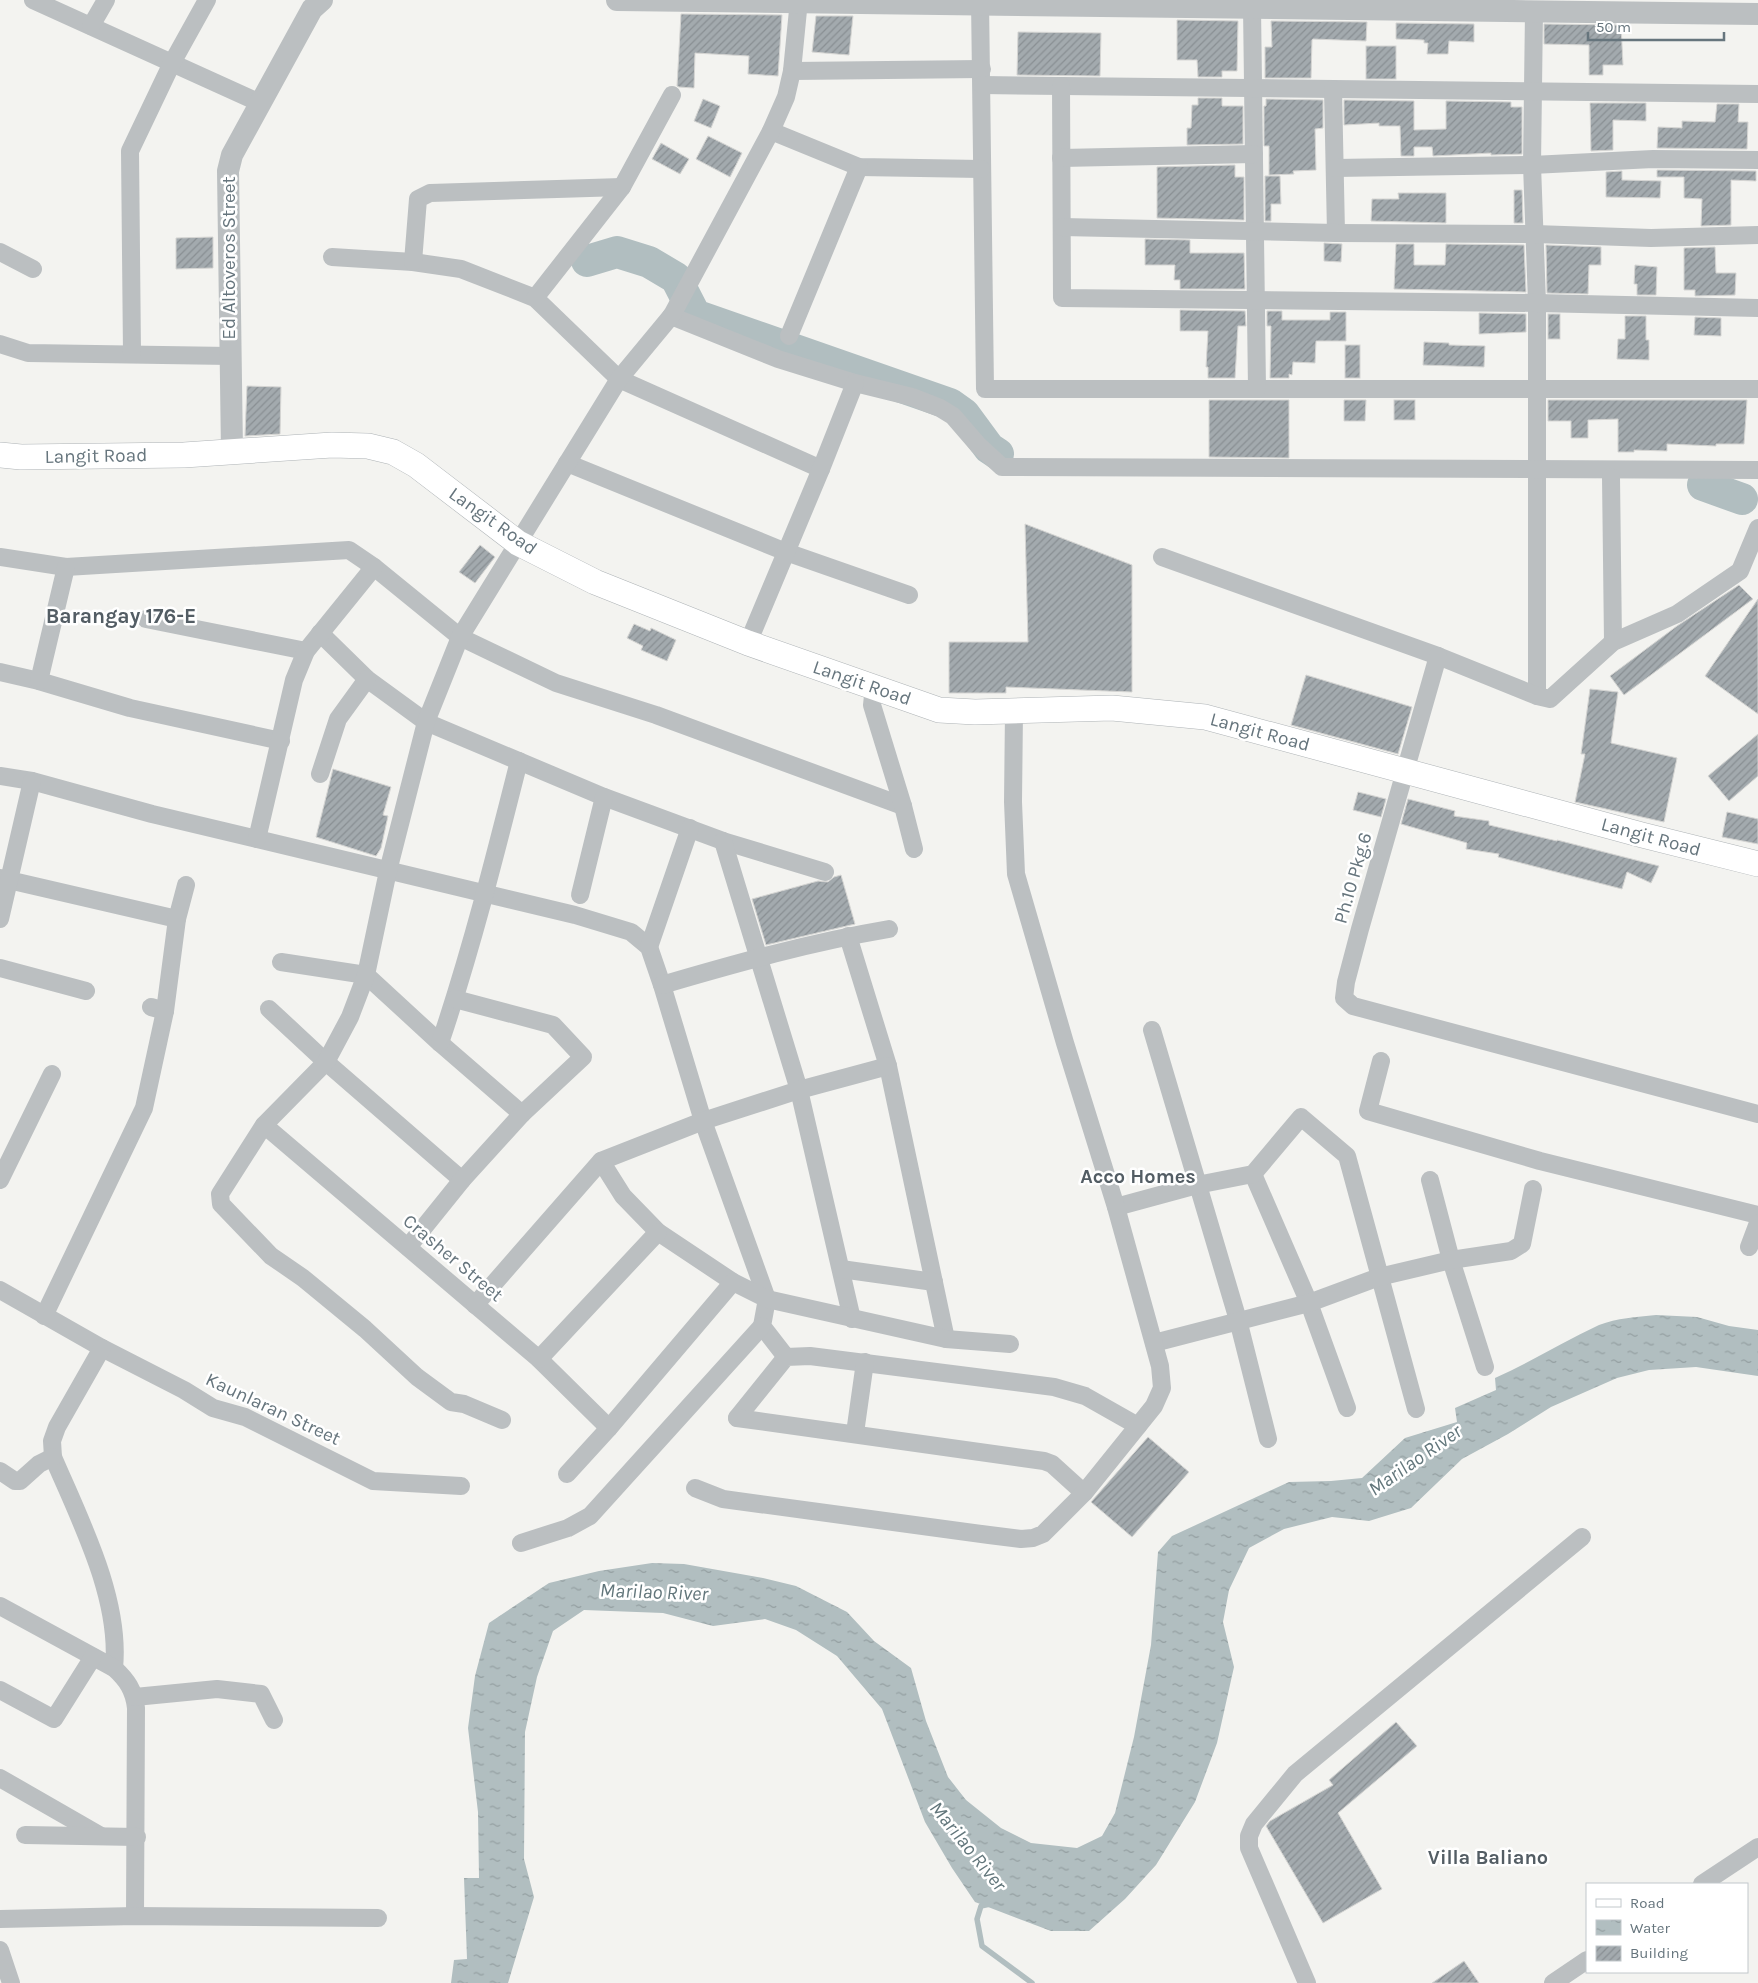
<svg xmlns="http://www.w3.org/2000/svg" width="1758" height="1983" font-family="Karla,sans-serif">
  <defs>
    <pattern id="water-ripples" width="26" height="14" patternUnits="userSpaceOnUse" patternTransform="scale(1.25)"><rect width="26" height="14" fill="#b1bec0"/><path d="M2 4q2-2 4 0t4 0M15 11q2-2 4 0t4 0" fill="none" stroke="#949fa1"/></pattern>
    <pattern id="building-hatch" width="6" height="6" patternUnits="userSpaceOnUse" patternTransform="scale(1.25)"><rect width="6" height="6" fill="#a3aaae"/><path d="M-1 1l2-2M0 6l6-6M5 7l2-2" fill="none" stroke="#898f93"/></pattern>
  </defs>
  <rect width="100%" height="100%" fill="#f3f3f0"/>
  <path fill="url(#water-ripples)" d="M1656 1315 1697 1317 1729 1326 1758 1330V1376L1696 1367 1649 1370 1617 1378 1551 1407 1508 1434 1462 1459 1411 1508 1369 1521 1332 1517 1284 1529 1249 1548 1229 1590 1223 1622 1234 1667 1217 1743 1195 1802 1156 1865 1125 1899 1089 1931H1051L975 1902 952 1868 925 1822 882 1709 837 1656 796 1630 765 1619 713 1626 663 1613 584 1610 553 1631 537 1677 525 1732 524 1859 534 1897 508 1983H451L454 1960 467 1959 464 1878H479L478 1812 468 1728 475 1676 489 1623 549 1583 599 1571 652 1563 684 1564 763 1578 796 1586 847 1612 874 1641 911 1668 926 1721 948 1777 966 1800 1001 1828 1031 1843 1077 1848 1102 1836 1115 1813 1134 1737 1151 1645 1158 1552 1172 1536 1289 1482 1331 1481 1362 1478 1405 1438 1457 1422 1455 1408 1496 1390 1495 1378C1531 1362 1564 1341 1599 1325 1617 1318 1636 1317 1656 1315Z"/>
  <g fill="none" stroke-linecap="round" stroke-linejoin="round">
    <polyline stroke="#b1bec0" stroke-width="5.5" points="990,1904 981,1906 977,1919 982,1946 1032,1983"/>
    <g stroke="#b1bec0" stroke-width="32">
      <polyline points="587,261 617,252 649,262 676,278 695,315 950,404 964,414 989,448 998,454"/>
      <polyline points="1703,485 1742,499"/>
    </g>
  </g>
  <g fill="url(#building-hatch)" stroke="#d5d5d3">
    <polygon points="681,14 782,15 778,76 748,74 749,56 695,53 694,88 679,87 677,86"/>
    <polygon points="816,16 853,16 849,55 812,52"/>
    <polygon points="1177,20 1238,21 1237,71 1222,71 1222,77 1198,77 1197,60 1177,60"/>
    <polygon points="1271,21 1367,22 1366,41 1313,39 1312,40 1311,78 1265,78 1265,47 1272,47"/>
    <polygon points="1396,23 1474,24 1474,42 1449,41 1448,54 1427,54 1428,43 1424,43 1424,40 1396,39"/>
    <polygon points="1544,24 1621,25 1623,65 1603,65 1603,75 1589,75 1589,45 1544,44"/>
    <polygon points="1018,32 1101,33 1100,76 1017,75"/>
    <rect x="1366" y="46" width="30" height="33"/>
    <polygon points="1198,98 1222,98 1222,106 1243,106 1243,144 1187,145 1187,128 1191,128 1192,105 1198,105"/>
    <polygon points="703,99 720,106 711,128 694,121"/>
    <polygon points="1266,99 1323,100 1323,128 1315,129 1316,170 1293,171 1294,174 1269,175 1269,146 1264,146 1264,106 1266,106"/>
    <polygon points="1344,100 1414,101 1414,130 1446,129 1446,101 1511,102 1511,107 1522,107 1522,154 1491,155 1491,153 1433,156 1432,147 1414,147 1414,156 1401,156 1400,126 1379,126 1379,123 1344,125"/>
    <polygon points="1590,103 1646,103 1646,121 1613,120 1613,150 1591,151"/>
    <polygon points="1717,104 1739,104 1738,122 1748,122 1747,149 1657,148 1658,127 1682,128 1682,121 1715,122"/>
    <polygon points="708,136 742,153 730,177 696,159"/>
    <polygon points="661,143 689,159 680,174 652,159"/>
    <polygon points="1235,165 1235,177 1244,177 1244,220 1157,218 1157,167"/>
    <polygon points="1657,170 1756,171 1756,181 1731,180 1731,225 1701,226 1702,199 1684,198 1684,177 1657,177"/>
    <polygon points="1622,171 1622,180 1661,181 1660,198 1606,197 1606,172"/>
    <polygon points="1265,176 1280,176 1281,204 1271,204 1271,221 1265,221"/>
    <polygon points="1514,190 1522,190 1523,223 1514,223"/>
    <polygon points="1398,193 1446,193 1446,223 1371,221 1372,199 1399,199"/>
    <polygon points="213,237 213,268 176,269 176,238"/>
    <polygon points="1145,239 1190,240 1190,253 1244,253 1245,289 1180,289 1180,280 1174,280 1175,265 1145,265"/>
    <polygon points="1324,243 1342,244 1341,262 1324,261"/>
    <polygon points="1396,244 1414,244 1414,265 1445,265 1446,244 1524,245 1526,292 1394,289"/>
    <polygon points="1546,245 1601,247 1601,265 1589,265 1588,294 1547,293"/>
    <polygon points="1715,247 1716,273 1736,273 1735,295 1695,296 1695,290 1684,290 1684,248"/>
    <polygon points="1635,265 1657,267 1656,295 1637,295 1637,284 1634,284"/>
    <polygon points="1180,310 1245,311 1246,326 1238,326 1235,378 1208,378 1208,367 1206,367 1208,331 1180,331"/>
    <polygon points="1267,311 1282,311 1282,320 1330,320 1330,312 1346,312 1346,341 1316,341 1315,363 1293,362 1292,375 1289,374 1289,378 1270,378 1271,326 1267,326"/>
    <polygon points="1479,313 1526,314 1526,332 1479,334"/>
    <rect x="1548" y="314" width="12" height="25"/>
    <polygon points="1625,316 1646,316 1646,340 1649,340 1649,360 1617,359 1618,339 1625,339"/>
    <polygon points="1695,317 1721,318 1721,336 1694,335"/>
    <polygon points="1424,342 1449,343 1449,345 1485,346 1484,367 1423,365"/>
    <rect x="1345" y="345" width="15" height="33"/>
    <polygon points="247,386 281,387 280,434 245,436"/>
    <polygon points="1209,400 1289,400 1289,458 1209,457"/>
    <polygon points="1344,400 1366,400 1365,421 1344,421"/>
    <rect x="1394" y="400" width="21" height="20"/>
    <polygon points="1548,400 1747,400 1744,444 1716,444 1716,446 1667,444 1667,451 1634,450 1634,452 1618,452 1618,419 1588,420 1588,438 1571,438 1571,421 1548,421"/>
    <polygon points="1025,524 1132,565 1132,692 1006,687 1006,693 949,693 949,642 1028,642"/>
    <polygon points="480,545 495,557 475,583 459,572"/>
    <polygon points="1739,585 1753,599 1624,695 1610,676 1677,626"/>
    <polygon points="1758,599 1758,714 1705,676"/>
    <polygon points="634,624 650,631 651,628 676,640 667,661 641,650 643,646 627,638"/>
    <polygon points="1306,675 1412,707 1398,754 1291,725"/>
    <polygon points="1590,689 1618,692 1611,743 1677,758 1664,822 1575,802 1585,754 1581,754"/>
    <polygon points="1758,734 1758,776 1729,801 1708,776"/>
    <polygon points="333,769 391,787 383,815 388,816 381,848 376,856 316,837"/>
    <polygon points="1358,792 1386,799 1381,817 1353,810"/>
    <polygon points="1408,799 1455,811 1454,816 1489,821 1489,825 1557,841 1557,840 1659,866 1651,883 1627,872 1622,889 1498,857 1499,854 1466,849 1467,843 1401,824"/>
    <polygon points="1727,812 1758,819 1758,844 1722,837"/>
    <polygon points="841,875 855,924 766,945 752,899 818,881 828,882 834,877"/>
    <polygon points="1148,1437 1189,1472 1132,1537 1091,1502"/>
    <polygon points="1396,1722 1417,1746 1338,1813 1382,1889 1323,1923 1266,1826 1270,1821 1333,1785 1329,1780"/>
    <polygon points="1464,1961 1479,1983 1432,1983"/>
  </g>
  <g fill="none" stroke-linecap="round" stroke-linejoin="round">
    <g stroke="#aeb3b6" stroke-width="26">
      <polyline id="secondary" points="0,455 21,457 184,455 332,445 368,446 393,452 416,465 518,543 595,582 748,643 939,710 975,712 1112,708 1205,717 1642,835 1758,864"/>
    </g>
    <g stroke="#bbbfc1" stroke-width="18">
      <polyline points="33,0 260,103"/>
      <path d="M980 0C982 130 984 260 985 389H1758"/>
      <polyline points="1252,7 1257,389"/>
      <polyline points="1534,11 1532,165 1537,303 1537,696"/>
      <polyline points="91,26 106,0"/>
      <polyline points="792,71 982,69"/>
      <polyline points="982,85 1758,94"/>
      <polyline points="1061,86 1062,298 1537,303 1758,308"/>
      <polyline points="1333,89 1336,233"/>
      <polyline points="771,131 859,167 981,169"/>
      <polyline points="1061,158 1254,154"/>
      <polyline points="1335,168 1532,165 1653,159 1758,160"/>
      <polyline points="1062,227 1336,233 1535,234 1651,238 1758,235"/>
      <polyline points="0,252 33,269"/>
      <polyline points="332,257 413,262 461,269 535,298 619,379 821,469"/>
      <polyline points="413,262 418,199 430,193 622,187"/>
      <polyline points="535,298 622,187 672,95"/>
      <polyline points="671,316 778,359 855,383 912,397 940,408 953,416 978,445 1002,467 1758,470"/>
      <polyline points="789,336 859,167"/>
      <polyline points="0,344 28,353 230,356"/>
      <polyline points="132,354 130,151 172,63 207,0"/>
      <polyline points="567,463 786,552 909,595"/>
      <polyline points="1611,477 1613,642"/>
      <polyline points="0,557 66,567 349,550 374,567 460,637 556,683 656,715 903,806"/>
      <polyline points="1162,557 1438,656 1537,696 1550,699 1613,642 1677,614 1740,571 1758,528"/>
      <polyline points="146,619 306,651"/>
      <polyline points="320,633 367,679 426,722 604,797 723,841 825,872"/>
      <polyline points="748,643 821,469 855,383"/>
      <polyline points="1438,656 1360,929 1346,982 1344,998 1353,1006 1758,1114"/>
      <polyline points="0,672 39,681 130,708 281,741"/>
      <polyline points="39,681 66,567"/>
      <polyline points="874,687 872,705 903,806 914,849"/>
      <polyline points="320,774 338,719 367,679"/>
      <polyline points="0,776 32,781 152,814 575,915 631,932 649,947 662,985 703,1121 767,1299 762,1326 786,1357"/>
      <polyline points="257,839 294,680 306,651 374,567"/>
      <polyline points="723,841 799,1090 852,1319"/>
      <polyline points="0,878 177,919"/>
      <polyline points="580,895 604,797"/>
      <polyline points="0,919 32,781"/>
      <polyline points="848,936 888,1066 946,1339"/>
      <polyline points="649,947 690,828"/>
      <polyline points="281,962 366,975 440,1043 522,1114"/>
      <polyline points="0,968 86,991"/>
      <path d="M662 985C737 963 812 942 889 929"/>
      <polyline points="151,1007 165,1011"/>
      <polyline points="269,1009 326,1062 462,1180"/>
      <polyline points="1152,1030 1238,1320 1268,1439"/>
      <path d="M440 1043C471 951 495 856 519 761"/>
      <polyline points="1381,1061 1368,1111 1540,1161 1758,1215"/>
      <polyline points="264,1125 539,1359 609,1428"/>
      <polyline points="601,1161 623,1196 658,1232 733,1282 767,1299 946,1339 1010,1344"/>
      <polyline points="1253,1174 1309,1303 1347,1408"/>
      <polyline points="0,1180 52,1074"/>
      <polyline points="1430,1180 1451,1260 1485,1367"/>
      <polyline points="1116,1207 1197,1185 1253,1174 1301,1117 1347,1156 1416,1409"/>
      <polyline points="408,1247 462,1180 522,1114 583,1057 553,1025 455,999"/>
      <polyline points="1749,1247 1758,1223"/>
      <polyline points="841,1269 934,1282"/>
      <polyline points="0,1290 102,1348 184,1390 213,1408 245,1417 373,1481 461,1486"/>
      <polyline points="475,1305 601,1161 703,1121 799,1090 888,1066"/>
      <polyline points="44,1316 144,1108 165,1011 177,919 186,885"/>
      <polyline points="1154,1343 1309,1303 1379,1277 1451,1260 1511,1251 1522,1244 1533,1189"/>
      <path d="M102 1348 57 1427 52 1441 53 1457C80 1520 121 1599 114 1668"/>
      <polyline points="539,1359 658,1232"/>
      <polyline points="737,1418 786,1357 810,1356 1054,1387 1085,1396 1138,1426"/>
      <polyline points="737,1418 1044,1461 1052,1464 1084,1493"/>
      <polyline points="502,1420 464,1404 451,1402 417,1377 365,1329 303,1278 271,1256 221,1204 220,1194 264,1125 326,1062 350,1017 366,975 388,871 426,722 460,637 619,379 672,315 771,131 786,97 792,71 799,0"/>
      <polyline points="855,1433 865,1362"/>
      <polyline points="0,1471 15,1481 20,1481 39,1464 53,1457"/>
      <polyline points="567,1474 609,1428 733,1282"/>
      <polyline points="695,1488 723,1499 989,1535 1021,1539 1033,1538 1043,1534 1084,1493 1154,1406 1162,1388 1160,1366 1116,1207 1065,1043 1016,874 1013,802 1014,711"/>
      <polyline points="521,1543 568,1528 590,1516 762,1326"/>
      <path d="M0 1606 114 1668C127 1680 134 1690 136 1708L135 1916"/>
      <polyline points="0,1690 54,1719 93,1657"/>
      <polyline points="135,1697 217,1689 261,1694 274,1720"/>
      <polyline points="0,1778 101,1836"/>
      <polyline points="25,1835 137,1837"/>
      <polyline points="1702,1884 1758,1847"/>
      <polyline points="0,1919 135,1916 378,1918"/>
      <polyline points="0,1950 11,1983"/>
      <polyline points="1307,1983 1249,1848 1249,1836 1254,1824 1295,1774 1582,1537"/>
      <polyline points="1553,1983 1587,1960"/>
    </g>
    <g stroke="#bbbfc1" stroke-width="22">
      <polyline points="617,0 1758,14"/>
      <polyline points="232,451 228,171 232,155 312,9 322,0"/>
    </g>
    <use href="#secondary" stroke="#fff" stroke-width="25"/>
  </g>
  <g text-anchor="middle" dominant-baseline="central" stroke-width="5" stroke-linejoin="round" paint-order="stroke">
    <g font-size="19" fill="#66757d" stroke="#fff">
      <text transform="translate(229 258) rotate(-90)">Ed Altoveros Street</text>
      <text transform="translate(96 456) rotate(-1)">Langit Road</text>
      <text transform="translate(493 521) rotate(35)">Langit Road</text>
      <text transform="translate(862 683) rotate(19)">Langit Road</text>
      <text transform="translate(1260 732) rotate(15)">Langit Road</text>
      <text transform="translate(1651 837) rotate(15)">Langit Road</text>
      <text transform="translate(1353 878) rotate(-74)">Ph.10 Pkg.6</text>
      <text transform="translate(453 1258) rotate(40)">Crasher Street</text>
      <text transform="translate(273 1409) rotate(25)">Kaunlaran Street</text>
    </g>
    <g font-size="20" font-weight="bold" fill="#535d64" stroke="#fff">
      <text x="1138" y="1176">Acco Homes</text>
      <text x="1488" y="1857">Villa Baliano</text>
    </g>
    <g font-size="20" font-style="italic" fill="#62767b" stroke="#fff">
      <text transform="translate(1415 1460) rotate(-35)">Marilao River</text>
      <text transform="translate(654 1592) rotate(2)">Marilao River</text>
      <text transform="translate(968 1846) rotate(51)">Marilao River</text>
    </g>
    <g font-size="21" font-weight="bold" fill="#535d64" stroke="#fff">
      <text x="121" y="616">Barangay 176-E</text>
    </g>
  </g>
  <rect x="1586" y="1883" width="162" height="90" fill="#ffffff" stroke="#c2c8cb"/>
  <rect x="1596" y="1899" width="25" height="8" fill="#ffffff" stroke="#c2c8cb"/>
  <text x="1630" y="1908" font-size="15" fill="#66757d">Road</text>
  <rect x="1596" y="1920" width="25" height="15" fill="url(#water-ripples)" stroke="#c2c8cb"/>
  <text x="1630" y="1933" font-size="15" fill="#66757d">Water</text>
  <rect x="1596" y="1946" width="25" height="15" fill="url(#building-hatch)" stroke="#c2c8cb"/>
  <text x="1630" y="1958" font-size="15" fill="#66757d">Building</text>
  <path d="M1588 32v8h136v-8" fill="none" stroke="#66757d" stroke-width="2.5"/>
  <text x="1596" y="32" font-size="15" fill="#66757d" stroke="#ffffff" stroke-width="4" paint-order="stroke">50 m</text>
</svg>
